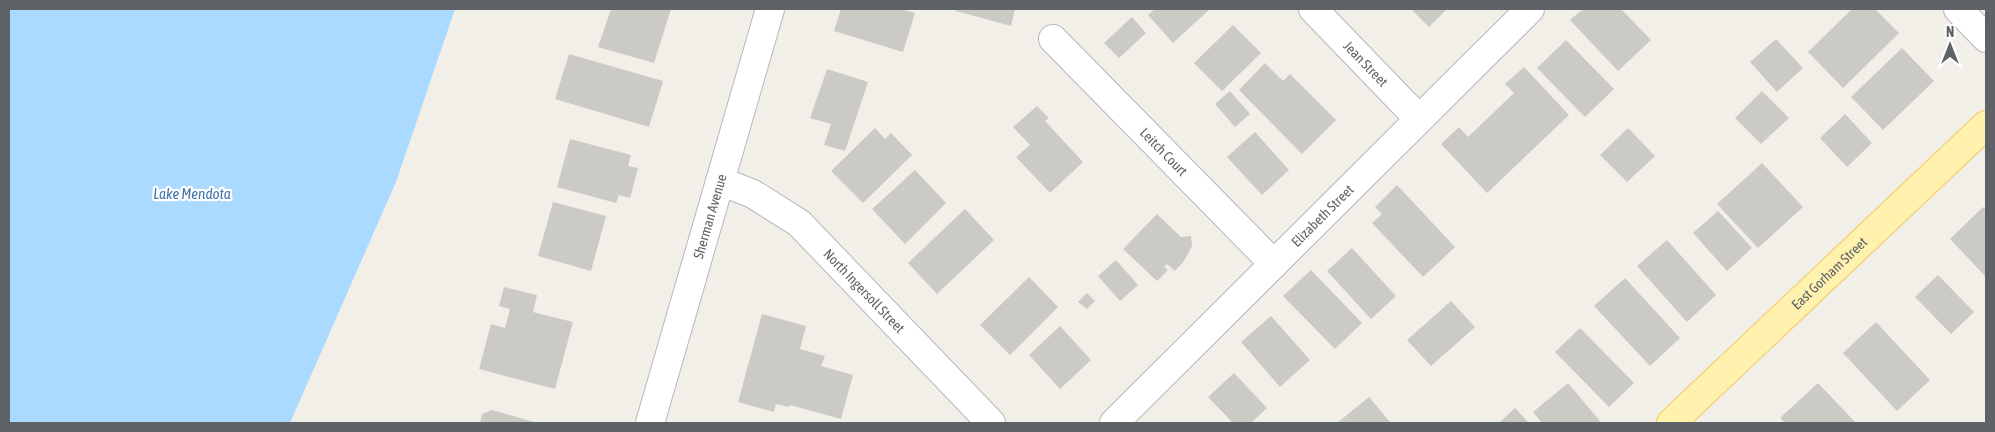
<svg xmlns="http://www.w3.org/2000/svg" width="1995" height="432" font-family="'Asap Condensed',sans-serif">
  <rect width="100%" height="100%" fill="#f1efe8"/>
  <polygon fill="#aadaff" points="9,9 455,9 396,182 290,423 9,423"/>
  <g fill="#cccac5">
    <polygon points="611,9 671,9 654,63 598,47"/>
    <polygon points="841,9 901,9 915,13 903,52 834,31"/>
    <polygon points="956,9 1015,9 1011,26 956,11"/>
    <polygon points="1155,9 1210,9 1173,43 1148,15"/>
    <polygon points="1411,9 1447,9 1429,27"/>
    <polygon points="1583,9 1621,9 1651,40 1618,71 1570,20"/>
    <polygon points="1852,9 1875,9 1899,33 1843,88 1808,52"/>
    <polygon points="1132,17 1146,33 1119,58 1104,43"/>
    <polygon points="1233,25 1261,53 1222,91 1194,63"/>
    <polygon points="1776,39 1803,68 1777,92 1750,62"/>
    <polygon points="1566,40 1614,89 1585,117 1537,68"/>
    <polygon points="1902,48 1934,81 1883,130 1851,97"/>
    <polygon points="569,54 663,81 649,127 555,99"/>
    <polygon points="1265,63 1283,81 1290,74 1336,120 1302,154 1239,90"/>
    <polygon points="1524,67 1569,115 1487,193 1441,144 1459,127 1468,137 1514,93 1505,84"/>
    <polygon points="827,69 868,82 845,151 824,145 831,124 810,118"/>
    <polygon points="1230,91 1250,114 1235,127 1215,104"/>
    <polygon points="1762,91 1789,118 1761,144 1735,118"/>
    <polygon points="1037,106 1049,118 1045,121 1083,162 1050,193 1016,157 1030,145 1013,127"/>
    <polygon points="1845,114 1872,143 1847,167 1820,138"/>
    <polygon points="875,128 885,139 891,133 912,155 863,203 831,171"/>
    <polygon points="1628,128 1655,156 1627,182 1600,155"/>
    <polygon points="1255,132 1289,170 1262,195 1227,157"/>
    <polygon points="570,139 631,155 628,166 638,168 630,198 619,195 616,203 557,187"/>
    <polygon points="1762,163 1803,207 1758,248 1717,204"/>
    <polygon points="915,170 946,203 905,244 872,209"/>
    <polygon points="1397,185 1455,247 1423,277 1372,223 1382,214 1375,207"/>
    <polygon points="553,202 606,216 591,271 538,256"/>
    <polygon points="1983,207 1986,210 1986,277 1950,239"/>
    <polygon points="965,209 994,240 937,294 908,263"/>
    <polygon points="1718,211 1752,248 1727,271 1693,233"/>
    <polygon points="1157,214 1181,237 1191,236 1192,246 1184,261 1175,271 1167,264 1164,267 1168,270 1157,281 1123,249"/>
    <polygon points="1667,240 1716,295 1687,322 1637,266"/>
    <polygon points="1352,248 1396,296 1371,319 1327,271"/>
    <polygon points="1116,260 1138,285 1120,301 1098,276"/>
    <polygon points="1311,270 1362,323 1335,349 1283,296"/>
    <polygon points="1938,275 1974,312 1951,334 1915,297"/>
    <polygon points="1029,277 1058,307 1010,355 980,325"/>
    <polygon points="1625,278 1680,338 1650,366 1594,306"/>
    <polygon points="504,287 537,295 533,312 573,322 555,389 479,369 491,324 505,328 510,309 499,306"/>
    <polygon points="1087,293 1095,301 1087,309 1078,302"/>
    <polygon points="1451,301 1475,327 1431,366 1407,340"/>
    <polygon points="762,314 806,326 800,349 825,356 821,366 853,375 841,419 790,405 789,407 776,404 774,412 738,402"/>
    <polygon points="1271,316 1310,360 1280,387 1241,342"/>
    <polygon points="1876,322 1930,380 1897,411 1843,353"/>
    <polygon points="1060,326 1091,360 1060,389 1029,355"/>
    <polygon points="1580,328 1634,383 1609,407 1555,352"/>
    <polygon points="1234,373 1267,408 1251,423 1233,423 1208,397"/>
    <polygon points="1568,383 1600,421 1597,423 1542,423 1533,412"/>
    <polygon points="1818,383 1856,423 1785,423 1780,418"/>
    <polygon points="1369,397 1391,423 1337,423"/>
    <polygon points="1515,408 1529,423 1499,423"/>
    <polygon points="492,410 538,423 480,423 482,414"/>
  </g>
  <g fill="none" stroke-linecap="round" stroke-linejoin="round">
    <g stroke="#b5b8bc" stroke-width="30">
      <g id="minor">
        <path id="s1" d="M1313 9 1419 119"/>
        <polyline points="1958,9 1986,38"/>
        <path id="s2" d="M1053 39 1274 264"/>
        <path id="s3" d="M720 181 753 194 799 223 991 423"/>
        <path id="s4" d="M650 423 770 9"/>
        <path id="s5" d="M1114 423 1530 9"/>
      </g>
    </g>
    <g stroke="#f2c960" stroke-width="30">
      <g id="major">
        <path id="s6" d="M1671 423 1986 125"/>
      </g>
    </g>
    <use href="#minor" stroke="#fff" stroke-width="28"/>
    <use href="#major" stroke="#fff2af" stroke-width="28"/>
  </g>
  <g text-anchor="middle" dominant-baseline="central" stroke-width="4.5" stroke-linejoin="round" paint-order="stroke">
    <g font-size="14" fill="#5f6368" stroke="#fff">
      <text stroke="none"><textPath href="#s1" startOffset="76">Jean Street</textPath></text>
      <text stroke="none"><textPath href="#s2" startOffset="158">Leitch Court</textPath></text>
      <text stroke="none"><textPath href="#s4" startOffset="215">Sherman Avenue</textPath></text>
      <text stroke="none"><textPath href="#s5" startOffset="294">Elizabeth Street</textPath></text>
      <text stroke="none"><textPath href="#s6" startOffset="218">East Gorham Street</textPath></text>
      <text stroke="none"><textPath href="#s3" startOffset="184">North Ingersoll Street</textPath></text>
    </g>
    <g font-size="15" font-style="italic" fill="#4174aa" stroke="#fff">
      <text x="192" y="193">Lake Mendota</text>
    </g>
  </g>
  <rect width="1995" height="432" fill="none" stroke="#5f6368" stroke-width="20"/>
  <g transform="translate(1950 45)" stroke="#ffffff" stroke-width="4" paint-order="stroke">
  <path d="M0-4L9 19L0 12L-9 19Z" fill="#5f6368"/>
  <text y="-8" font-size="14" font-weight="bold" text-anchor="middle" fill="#5f6368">N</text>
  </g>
</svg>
